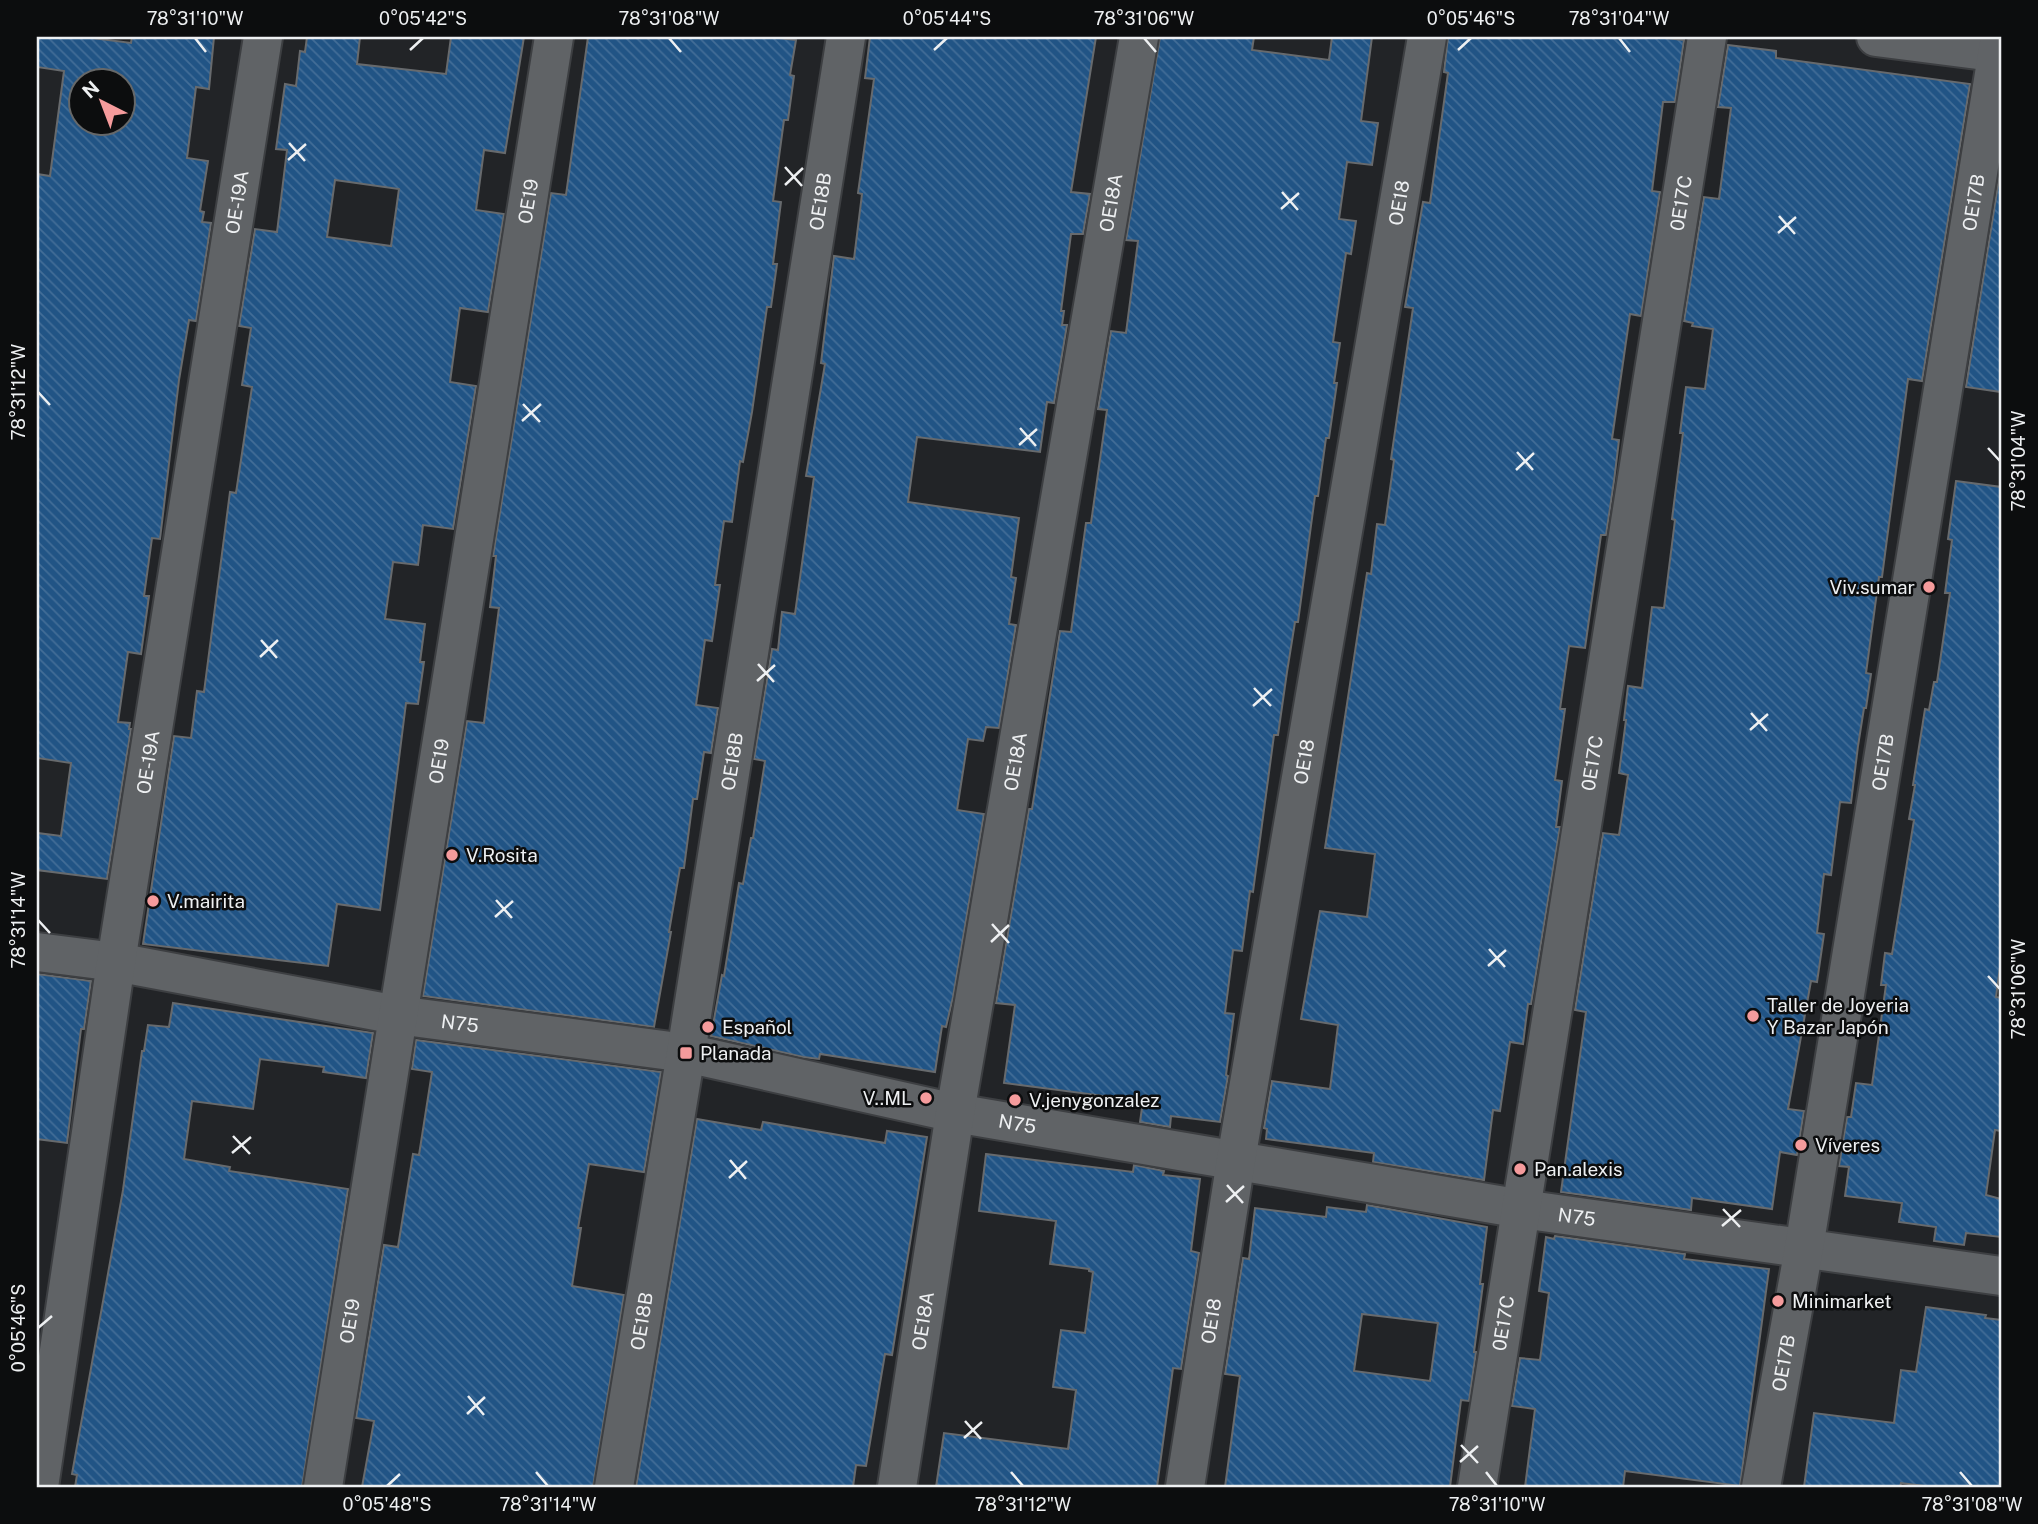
<svg xmlns="http://www.w3.org/2000/svg" width="2038" height="1524" font-family="'Public Sans',sans-serif">
  <defs>
    <pattern id="building-back-hatch" width="6" height="6" patternUnits="userSpaceOnUse" patternTransform="scale(1.75)"><rect width="6" height="6" fill="#215485"/><path d="M-1 5l2 2M0 0l6 6M5-1l2 2" fill="none" stroke="#426d97"/></pattern>
  </defs>
  <rect width="100%" height="100%" fill="#222427"/>
  <g fill="url(#building-back-hatch)" stroke="#676a6d" stroke-width="2" fill-rule="evenodd">
    <path d="M37 37H84L131 43 132 37H214L209 89 196 87 187 158 208 161 200 211 204 212 202 222 211 223 196 321 189 320 179 380 160 539 152 538 144 596H149L141 654 128 652 118 722 130 723 129 729H131L107 879 37 870V833L61 836 71 763 37 758V174L50 176 64 71 37 67ZM80 80H122V122H80Z"/>
    <path d="M307 37H360L357 64 446 74 451 37H524L505 153 484 150 476 210 504 214 488 312 460 308 450 382 476 386 453 529 423 525 418 565 393 562 385 619 425 624 420 662H424L418 704 406 703 380 910 337 904 328 966 143 944 174 736 191 738 197 691 204 692 230 492 236 493 252 387 242 385 251 328 239 326 255 229 277 232 287 150 276 149 285 84 296 86 300 51 305 52ZM335 180 399 189 391 246 327 237Z"/>
    <polygon points="588,37 770,37 796,40 790,75 794,76 788,120 784,120 773,201 781,202 773,264 777,264 771,307 767,307 752,412 743,462 740,461 732,522 724,521 715,585 720,585 712,641 705,640 696,705 718,708 711,753 704,752 697,799 693,799 684,868 680,868 669,932 671,932 654,1027 423,996 467,721 484,723 499,608 490,607 496,556 493,556 551,193 566,195"/>
    <polygon points="870,37 1096,37 1071,192 1090,194 1083,234 1071,234 1061,311 1064,311 1062,325 1067,325 1054,403 1047,402 1040,452 917,437 908,502 1019,518 1011,577 1016,578 1009,624 1016,625 999,728 986,727 983,741 968,739 957,810 984,814 953,997 946,1027 942,1026 935,1072 820,1054 819,1059 803,1057 711,1036 722,975 724,976 739,883 743,884 751,838 753,838 765,761 754,759 772,649 778,650 782,612 795,614 814,477 806,476 825,364 821,363 834,256 854,259 862,194 858,193 874,79 865,78"/>
    <polygon points="1160,37 1254,37 1252,50 1329,60 1332,37 1372,37 1361,121 1378,123 1372,165 1347,162 1339,219 1356,221 1351,254 1346,253 1333,342 1340,343 1334,383 1337,383 1329,438 1326,438 1318,496 1315,496 1298,622 1295,622 1287,672 1278,735 1274,735 1253,892 1250,891 1242,951 1233,950 1225,1013 1234,1014 1226,1075 1228,1076 1220,1122 1171,1116 1170,1127 1140,1122 1143,1101 1004,1083 1015,1005 996,1003 1029,809 1032,809 1060,631 1071,632 1086,523 1091,523 1107,410 1098,409 1111,331 1126,333 1138,241 1126,240"/>
    <polygon points="1448,37 1656,37 1684,40 1675,102 1663,102 1652,191 1660,192 1641,316 1630,314 1612,439 1619,440 1614,481 1606,535 1601,535 1585,648 1569,646 1560,709 1565,709 1555,780 1562,781 1556,827 1560,827 1531,1004 1528,1004 1523,1044 1510,1042 1500,1111 1493,1110 1484,1180 1373,1162 1374,1153 1266,1139 1267,1129 1264,1128 1272,1081 1330,1089 1338,1025 1301,1019 1320,911 1367,917 1375,854 1325,848 1367,573 1371,574 1377,524 1385,525 1394,460 1391,459 1413,308 1405,307 1423,202 1430,203 1448,73 1444,72"/>
    <polygon points="1728,45 1776,51 1776,58 1970,84 1922,381 1908,379 1882,577 1879,577 1866,673 1871,674 1866,708 1864,708 1858,746 1851,803 1840,802 1831,875 1824,874 1817,933 1824,934 1817,982 1811,981 1788,1109 1804,1111 1797,1155 1780,1152 1772,1209 1692,1198 1691,1210 1561,1192 1586,1012 1575,1010 1603,833 1619,835 1628,775 1619,773 1626,720 1624,720 1628,686 1642,688 1652,607 1664,608 1675,520 1672,519 1683,433 1680,433 1686,387 1705,389 1713,329 1692,326 1693,323 1684,321 1704,197 1719,199 1731,108 1718,107"/>
    <polygon points="2001,166 2001,392 1966,387"/>
    <polygon points="1956,481 2001,487 2001,960 1996,997 2001,998 2001,1131 1995,1130 1986,1195 2001,1199 2001,1237 1966,1233 1964,1245 1934,1241 1936,1227 1899,1222 1902,1203 1845,1196 1849,1167 1839,1166 1847,1117 1851,1117 1856,1083 1872,1085 1886,985 1881,985 1885,953 1892,954 1914,820 1909,819 1915,785 1913,785 1925,709 1929,710 1934,682 1937,682 1950,593 1945,593 1952,540 1948,539"/>
    <polygon points="37,974 91,981 84,1029 81,1029 67,1143 37,1139"/>
    <polygon points="173,1003 373,1033 366,1078 323,1072 324,1067 260,1059 253,1109 192,1101 184,1159 230,1167 229,1171 348,1189 302,1487 75,1487 77,1475 72,1474 123,1190 142,1051 144,1051 148,1025 169,1027"/>
    <polygon points="416,1040 661,1072 644,1172 589,1164 578,1228 581,1228 572,1286 624,1295 593,1487 362,1487 374,1421 356,1418 384,1245 398,1247 413,1154 419,1155 432,1072 412,1069"/>
    <polygon points="697,1119 761,1130 763,1122 885,1143 887,1131 927,1137 892,1355 885,1354 866,1466 856,1465 853,1487 636,1487"/>
    <polygon points="986,1154 1133,1172 1134,1165 1164,1171 1163,1175 1200,1179 1191,1251 1199,1253 1181,1369 1173,1368 1157,1487 936,1487 944,1433 1068,1449 1076,1390 1053,1387 1061,1330 1085,1333 1093,1272 1089,1271 1089,1269 1050,1264 1056,1221 979,1211"/>
    <path d="M1367 1205 1487 1227 1480 1284H1483L1474 1352H1476L1469 1401 1461 1400 1450 1487H1225L1240 1376 1225 1374 1243 1258 1249 1259 1255 1208 1326 1217 1327 1207 1366 1212ZM1362 1314 1438 1323 1430 1381 1354 1371Z"/>
    <polygon points="1555,1236 1685,1254 1684,1259 1769,1269 1740,1486 1625,1471 1623,1487 1525,1487 1535,1409 1512,1406 1520,1358 1540,1360 1549,1293 1539,1291 1546,1237 1554,1239"/>
    <polygon points="1926,1307 1986,1315 1985,1318 2001,1320 2001,1487 1933,1487 1901,1483 1900,1487 1804,1487 1814,1413 1894,1423 1901,1370 1916,1372"/>
  </g>
  <g fill="none" stroke-linecap="round" stroke-linejoin="round">
    <g stroke="#3d3f42" stroke-width="42">
      <g id="minor">
        <polyline points="1876,37 2001,53"/>
        <path id="s1" d="M37 952 116 962 397 1015 686 1053 955 1113 1522 1209 2001 1276"/>
        <path id="s2" d="M39 1487 116 962 263 37"/>
        <path id="s3" d="M323 1487 554 37"/>
        <path id="s4" d="M614 1487 686 1053 846 37"/>
        <path id="s5" d="M897 1487 955 1113 1139 37"/>
        <path id="s6" d="M1185 1487 1236 1160 1427 37"/>
        <path id="s7" d="M1477 1487 1707 37"/>
        <path id="s8" d="M1761 1487 1804 1248 2000 37"/>
      </g>
    </g>
    <use href="#minor" stroke="#606366" stroke-width="38"/>
  </g>
  <path fill="none" stroke="#eef0f2" stroke-width="2.5" d="M195 38 206 52M669 38 681 52M1144 38 1156 52M1619 38 1630 52M410 50 423 38M934 50 947 38M1458 50 1471 38M289 143 305 161M288 160 306 144M785 167 802 186M785 185 803 168M1282 192 1298 210M1281 209 1299 193M1779 216 1795 234M1778 233 1796 217M38 392 50 405M523 404 540 422M522 421 541 404M1020 428 1036 446M1019 445 1037 429M1988 448 2000 461M1517 452 1533 470M1516 470 1534 453M261 640 277 658M260 657 278 640M758 664 774 682M757 681 775 665M1254 688 1271 706M1253 706 1272 689M1751 713 1767 731M1750 730 1768 714M496 900 512 918M495 917 513 901M38 920 50 933M992 924 1009 943M991 942 1009 925M1489 949 1505 967M1488 966 1506 950M1988 976 2000 989M233 1136 250 1154M232 1153 251 1137M730 1160 746 1179M729 1178 747 1161M1227 1185 1243 1203M1226 1202 1244 1186M1723 1209 1740 1227M1722 1226 1741 1210M38 1328 52 1316M468 1396 484 1415M467 1414 485 1397M965 1421 981 1439M964 1438 982 1422M1461 1445 1478 1463M1460 1462 1478 1446M536 1472 548 1486M1011 1472 1023 1486M1486 1472 1497 1486M1960 1472 1972 1486M387 1486 400 1474"/>
  <g fill="#f59b9c" stroke="#0c0d0e" stroke-width="2.5">
    <circle cx="1929" cy="587" r="7"/>
    <circle cx="452" cy="855" r="7"/>
    <circle cx="153" cy="901" r="7"/>
    <circle cx="1753" cy="1016" r="7"/>
    <circle cx="708" cy="1027" r="7"/>
    <rect x="679" y="1046" width="14" height="14" rx="3.5"/>
    <circle cx="926" cy="1098" r="7"/>
    <circle cx="1015" cy="1100" r="7"/>
    <circle cx="1801" cy="1145" r="7"/>
    <circle cx="1520" cy="1169" r="7"/>
    <circle cx="1778" cy="1301" r="7"/>
  </g>
  <g text-anchor="middle" dominant-baseline="central" stroke-width="5" stroke-linejoin="round" paint-order="stroke">
    <g font-size="19" fill="#eef0f2" stroke="#0c0d0e">
      <text stroke="none"><textPath href="#s2" startOffset="1300">OE-19A</textPath></text>
      <text stroke="none"><textPath href="#s3" startOffset="1302">OE19</textPath></text>
      <text stroke="none"><textPath href="#s4" startOffset="1302">OE18B</textPath></text>
      <text stroke="none"><textPath href="#s7" startOffset="1300">0E17C</textPath></text>
      <text stroke="none"><textPath href="#s5" startOffset="1302">OE18A</textPath></text>
      <text stroke="none"><textPath href="#s6" startOffset="1302">OE18</textPath></text>
      <text stroke="none"><textPath href="#s8" startOffset="1302">OE17B</textPath></text>
      <text stroke="none"><textPath href="#s2" startOffset="733">OE-19A</textPath></text>
      <text stroke="none"><textPath href="#s3" startOffset="735">OE19</textPath></text>
      <text stroke="none"><textPath href="#s4" startOffset="735">OE18B</textPath></text>
      <text stroke="none"><textPath href="#s5" startOffset="735">OE18A</textPath></text>
      <text stroke="none"><textPath href="#s6" startOffset="735">OE18</textPath></text>
      <text stroke="none"><textPath href="#s7" startOffset="733">0E17C</textPath></text>
      <text stroke="none"><textPath href="#s8" startOffset="735">OE17B</textPath></text>
      <text stroke="none"><textPath href="#s1" startOffset="429">N75</textPath></text>
      <text stroke="none"><textPath href="#s1" startOffset="996">N75</textPath></text>
      <text stroke="none"><textPath href="#s1" startOffset="1563">N75</textPath></text>
      <text stroke="none"><textPath href="#s5" startOffset="168">OE18A</textPath></text>
      <text stroke="none"><textPath href="#s6" startOffset="168">OE18</textPath></text>
      <text stroke="none"><textPath href="#s3" startOffset="168">OE19</textPath></text>
      <text stroke="none"><textPath href="#s4" startOffset="168">OE18B</textPath></text>
      <text stroke="none"><textPath href="#s7" startOffset="166">0E17C</textPath></text>
      <text stroke="none"><textPath href="#s8" startOffset="126">OE17B</textPath></text>
    </g>
    <g font-size="19" fill="#eef0f2" stroke="#0c0d0e" text-anchor="start">
      <text x="1915" y="587" text-anchor="end">Viv.sumar</text>
      <text x="466" y="855">V.Rosita</text>
      <text x="167" y="901">V.mairita</text>
      <text x="1767" y="1005">Taller de Joyeria<tspan x="1767" dy="22">Y Bazar Japón</tspan></text>
      <text x="722" y="1027">Español</text>
      <text x="700" y="1053">Planada</text>
      <text x="912" y="1098" text-anchor="end">V..ML</text>
      <text x="1029" y="1100">V.jenygonzalez</text>
      <text x="1815" y="1145">Víveres</text>
      <text x="1534" y="1169">Pan.alexis</text>
      <text x="1792" y="1301">Minimarket</text>
    </g>
  </g>
  <rect width="2038" height="1524" fill="none" stroke="#0c0d0e" stroke-width="77"/>
  <g transform="translate(102 102) rotate(318)"><circle r="33" fill="#0c0d0e" stroke="#666869" stroke-width="2"/>
  <path d="M0-5L12 26L0 18L-12 26Z" fill="#f59b9c"/>
  <text y="-10" font-size="19" font-weight="bold" text-anchor="middle" fill="#eef0f2">N</text>
  </g>
  <rect x="38" y="38" width="1962" height="1448" fill="none" stroke="#eef0f2" stroke-width="2.5"/>
  <g font-size="18" text-anchor="middle" fill="#eef0f2">
    <text x="195" y="25">78°31'10"W</text>
    <text x="423" y="25">0°05'42"S</text>
    <text x="669" y="25">78°31'08"W</text>
    <text x="947" y="25">0°05'44"S</text>
    <text x="1144" y="25">78°31'06"W</text>
    <text x="1471" y="25">0°05'46"S</text>
    <text x="1619" y="25">78°31'04"W</text>
    <text transform="translate(19 392) rotate(-90)" y="6">78°31'12"W</text>
    <text transform="translate(2019 461) rotate(-90)" y="6">78°31'04"W</text>
    <text transform="translate(19 920) rotate(-90)" y="6">78°31'14"W</text>
    <text transform="translate(2019 989) rotate(-90)" y="6">78°31'06"W</text>
    <text transform="translate(19 1328) rotate(-90)" y="6">0°05'46"S</text>
    <text x="387" y="1511">0°05'48"S</text>
    <text x="548" y="1511">78°31'14"W</text>
    <text x="1023" y="1511">78°31'12"W</text>
    <text x="1497" y="1511">78°31'10"W</text>
    <text x="1972" y="1511">78°31'08"W</text>
  </g>
</svg>
